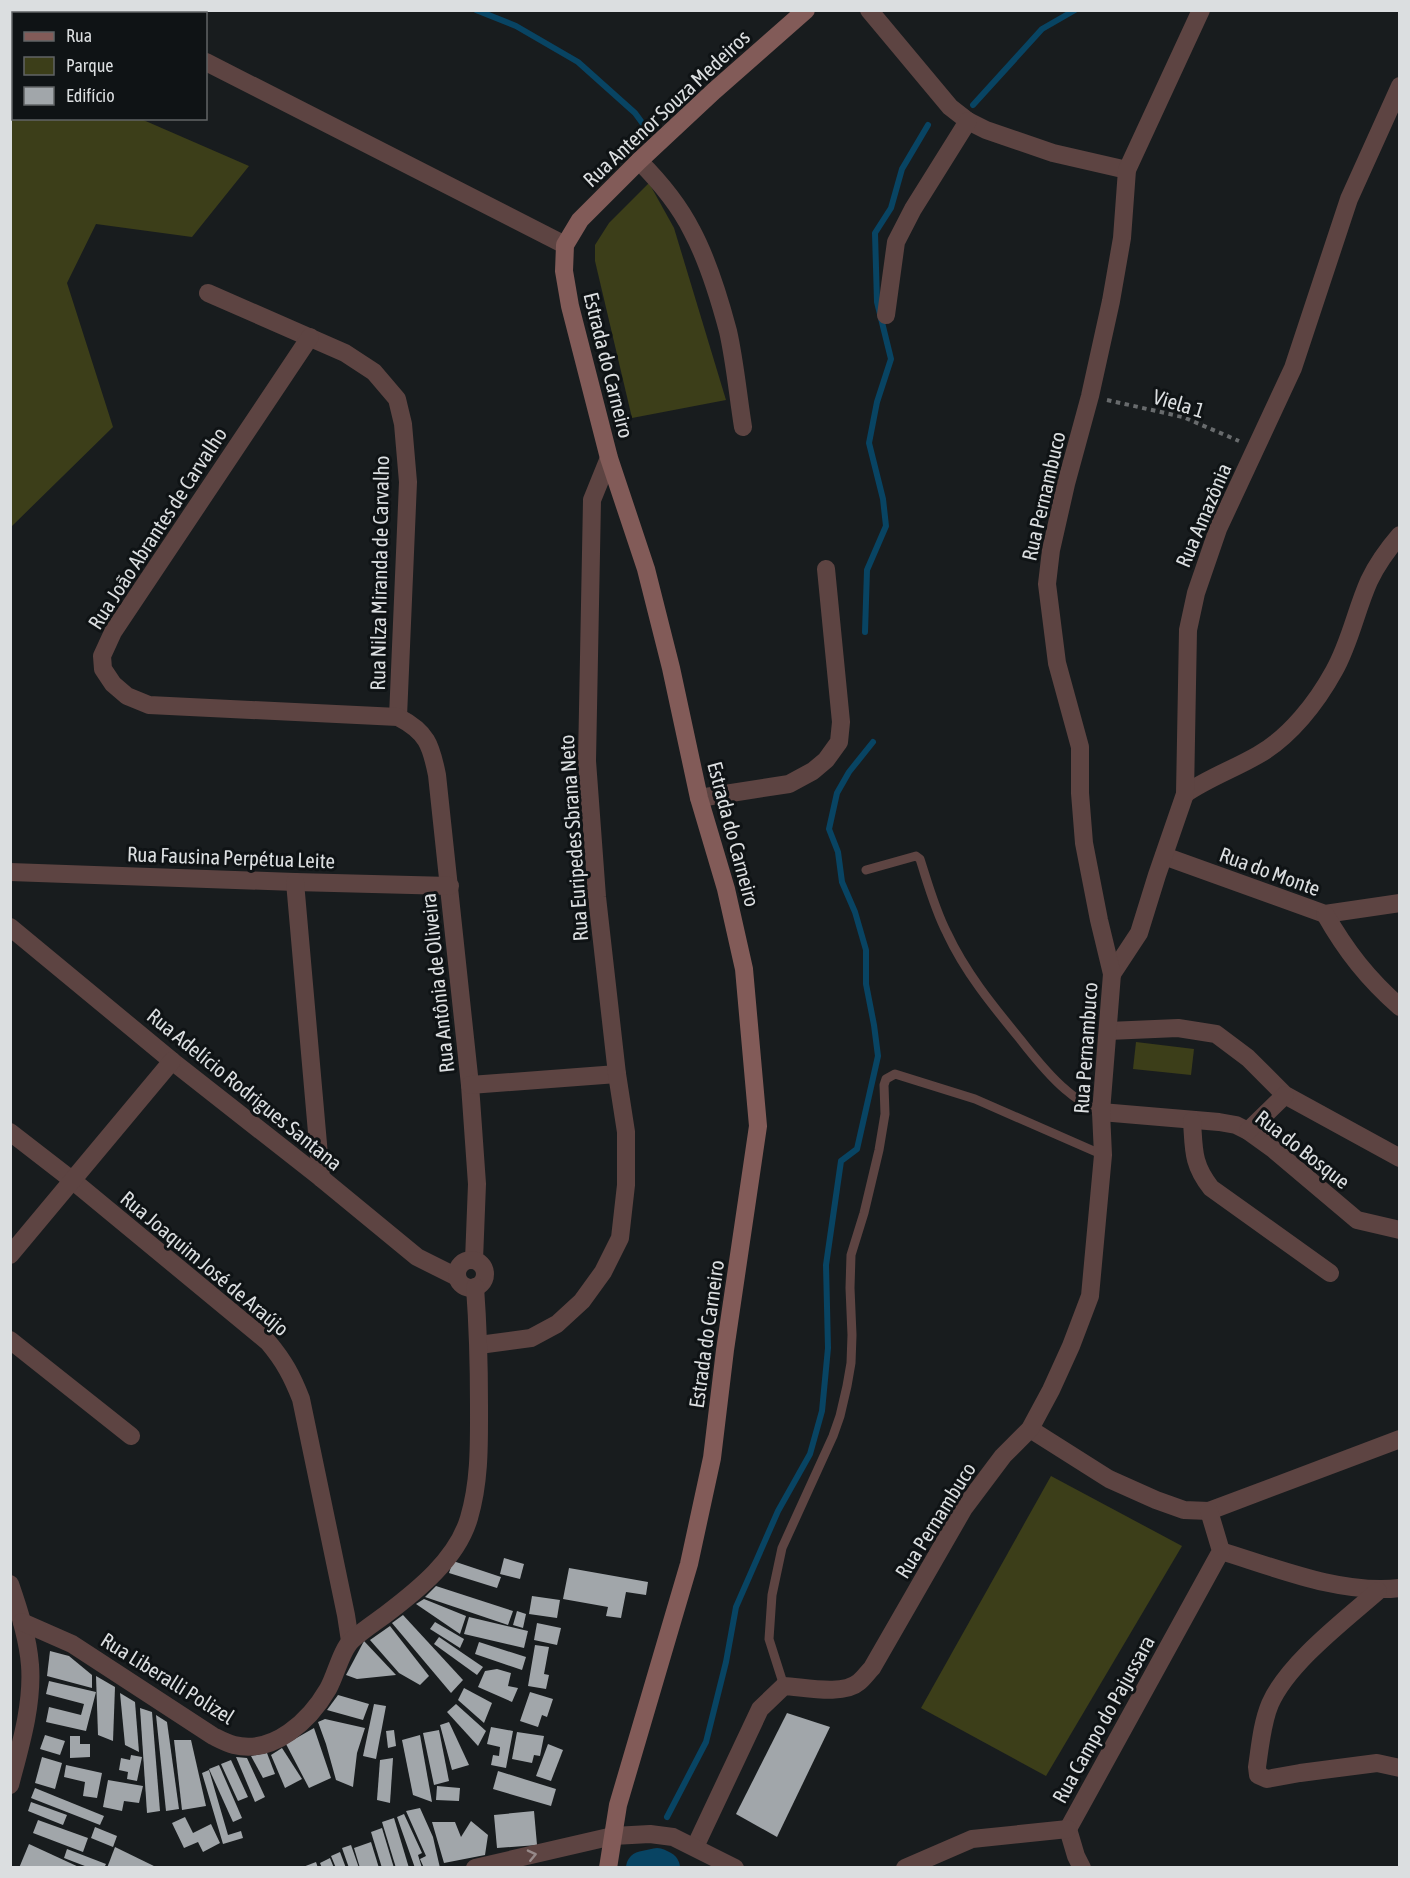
<svg xmlns="http://www.w3.org/2000/svg" width="1410" height="1878" font-family="'Asap Condensed',sans-serif">
  <rect width="100%" height="100%" fill="#181c1e"/>
  <g fill="#3c3e19">
    <polygon points="10,61 13,62 14,118 141,119 249,166 192,237 96,224 67,283 113,427 11,527"/>
    <polygon points="649,183 674,228 726,400 632,418 595,261 595,245 609,223"/>
    <polygon points="1136,1042 1194,1049 1191,1075 1133,1069"/>
    <polygon points="1051,1476 1182,1546 1046,1776 921,1708"/>
  </g>
  <g fill="none" stroke-linecap="round" stroke-linejoin="round">
    <g stroke="#084463" stroke-width="6">
      <polyline points="476,10 516,26 578,62 635,113 646,128"/>
      <polyline points="973,105 1042,29 1075,10"/>
      <polyline points="865,632 867,570 886,526 883,499 869,443 877,402 891,359 877,302 875,233 891,208 902,169 928,125"/>
      <polyline points="667,1817 706,1742 726,1662 736,1607 778,1511 810,1454 822,1411 828,1348 826,1265 841,1161 857,1149 878,1056 874,1025 866,984 866,950 855,912 842,882 838,852 829,829 837,793 849,772 873,742"/>
    </g>
    <polyline stroke="#084463" stroke-width="34" points="643,1868 657,1865 663,1868"/>
  </g>
  <g fill="#a1a6aa">
    <polygon points="504,1558 524,1564 520,1579 500,1574"/>
    <polygon points="453,1561 501,1577 497,1588 449,1573"/>
    <polygon points="569,1568 648,1582 646,1595 626,1592 621,1618 606,1616 608,1607 563,1599"/>
    <polygon points="436,1586 513,1611 508,1625 425,1597"/>
    <polygon points="532,1596 560,1600 557,1618 529,1614"/>
    <polygon points="424,1599 466,1616 460,1634 416,1604"/>
    <polygon points="517,1611 526,1614 523,1628 513,1625"/>
    <polygon points="403,1615 463,1680 451,1693 392,1623"/>
    <polygon points="469,1617 528,1631 524,1648 464,1634"/>
    <polygon points="435,1622 464,1639 460,1648 430,1629"/>
    <polygon points="537,1623 561,1628 557,1645 534,1640"/>
    <polygon points="390,1626 429,1676 420,1685 399,1673 370,1640"/>
    <polygon points="439,1637 483,1667 477,1675 434,1644"/>
    <polygon points="364,1641 396,1675 357,1679 346,1675"/>
    <polygon points="479,1642 526,1657 522,1670 475,1654"/>
    <polygon points="535,1645 549,1647 544,1674 549,1675 546,1689 528,1686"/>
    <polygon points="50,1651 69,1656 92,1675 92,1688 47,1676"/>
    <polygon points="497,1669 511,1673 508,1686 518,1688 512,1702 478,1687 485,1671"/>
    <polygon points="96,1676 115,1687 113,1741 98,1735"/>
    <polygon points="49,1681 96,1692 86,1731 46,1722 49,1707 81,1715 84,1704 46,1694"/>
    <polygon points="464,1688 492,1703 484,1723 458,1700"/>
    <polygon points="530,1692 553,1699 547,1717 542,1715 538,1727 520,1721"/>
    <polygon points="120,1693 135,1702 139,1752 125,1745"/>
    <polygon points="338,1695 369,1704 363,1720 327,1710"/>
    <polygon points="374,1704 386,1706 376,1759 363,1756"/>
    <polygon points="456,1704 486,1731 478,1746 447,1712"/>
    <polygon points="140,1708 152,1712 160,1811 147,1813"/>
    <polygon points="787,1713 830,1727 777,1837 736,1814"/>
    <polygon points="156,1715 167,1722 179,1809 166,1811"/>
    <polygon points="325,1719 365,1728 357,1753 353,1787 336,1780 326,1744 318,1722"/>
    <polygon points="449,1722 469,1765 452,1770 440,1725"/>
    <polygon points="491,1727 513,1731 506,1768 491,1765 493,1755 499,1756 500,1747 487,1744"/>
    <polygon points="314,1728 331,1778 309,1788 286,1744"/>
    <polygon points="394,1730 396,1746 388,1748 386,1731"/>
    <polygon points="439,1730 449,1781 434,1785 423,1733"/>
    <polygon points="517,1732 544,1736 540,1756 534,1755 532,1763 512,1759"/>
    <polygon points="45,1735 65,1741 60,1755 40,1749"/>
    <polygon points="420,1735 432,1802 413,1795 402,1740"/>
    <polygon points="70,1736 80,1736 80,1744 90,1744 90,1757 70,1758"/>
    <polygon points="174,1740 191,1740 206,1806 182,1810"/>
    <polygon points="548,1744 563,1750 551,1781 536,1776"/>
    <polygon points="282,1748 302,1779 285,1788 271,1755"/>
    <polygon points="267,1753 275,1774 263,1778 251,1756"/>
    <polygon points="131,1755 142,1757 137,1781 127,1779 128,1772 119,1770 121,1758 130,1760"/>
    <polygon points="42,1757 62,1763 55,1789 35,1783"/>
    <polygon points="236,1757 247,1758 265,1797 255,1802"/>
    <polygon points="393,1758 390,1803 377,1800 380,1760"/>
    <polygon points="231,1760 248,1797 238,1801 221,1764"/>
    <polygon points="66,1765 102,1773 97,1798 83,1796 85,1782 64,1777"/>
    <polygon points="219,1765 242,1818 233,1822 209,1769"/>
    <polygon points="209,1770 228,1835 241,1831 243,1838 223,1844 202,1773"/>
    <polygon points="498,1771 556,1789 551,1806 493,1789"/>
    <polygon points="108,1780 143,1786 139,1803 124,1801 122,1811 103,1807"/>
    <polygon points="437,1786 460,1788 459,1801 436,1800"/>
    <polygon points="35,1788 104,1816 100,1825 31,1798"/>
    <polygon points="31,1802 67,1815 63,1825 28,1811"/>
    <polygon points="420,1808 433,1837 440,1868 424,1868 420,1859 426,1856 406,1811"/>
    <polygon points="534,1811 537,1845 497,1848 494,1815"/>
    <polygon points="404,1814 422,1853 418,1855 422,1868 415,1868 397,1817"/>
    <polygon points="185,1817 193,1833 211,1824 220,1843 203,1852 198,1842 184,1848 172,1823"/>
    <polygon points="394,1818 409,1868 396,1868 382,1822"/>
    <polygon points="38,1820 88,1838 83,1852 33,1833"/>
    <polygon points="471,1821 488,1835 485,1855 444,1863 432,1822 455,1822 461,1837"/>
    <polygon points="95,1827 117,1836 113,1847 91,1838"/>
    <polygon points="382,1828 394,1868 382,1868 371,1832"/>
    <polygon points="371,1842 379,1868 360,1868 354,1848"/>
    <polygon points="29,1844 81,1868 19,1868"/>
    <polygon points="351,1845 359,1868 349,1868 342,1848"/>
    <polygon points="115,1847 158,1868 107,1868"/>
    <polygon points="67,1849 106,1864 104,1868 90,1868 64,1858"/>
    <polygon points="340,1852 346,1868 336,1868 331,1856"/>
    <polygon points="330,1858 334,1868 322,1868 320,1863"/>
    <polygon points="316,1862 318,1868 303,1868 303,1867"/>
  </g>
  <g fill="none" stroke-linecap="round" stroke-linejoin="round">
    <polyline stroke="#686b6d" stroke-width="4" stroke-dasharray="4.5 4.5" stroke-linecap="butt" points="1107,400 1183,417 1239,441"/>
    <g stroke="#5d4442" stroke-width="9">
      <path d="M866 870 916 856 920 859C928 884 935 910 947 933 965 972 993 1006 1020 1039 1034 1057 1049 1076 1066 1090 1077 1100 1088 1106 1101 1112"/>
      <polyline points="784,1686 769,1639 772,1595 782,1548 833,1436 840,1416 847,1386 851,1363 852,1335 850,1288 851,1255 864,1213 879,1150 885,1114 884,1085 886,1079 895,1074 975,1099 1103,1155"/>
    </g>
    <g stroke="#5d4442" stroke-width="18">
      <polyline points="105,10 111,14"/>
      <polyline points="869,10 950,107 968,121 986,130 1053,153 1127,170"/>
      <polyline points="206,62 565,245"/>
      <path d="M639 161C660 182 679 205 692 231 707 259 720 301 728 331 735 362 738 396 743 427"/>
      <polyline points="208,293 345,353 374,372 397,399 403,424 408,482 398,717"/>
      <polyline points="886,315 896,242 913,209 968,121"/>
      <path d="M310 337 113 632 102 656 103 669 113 684 127 696 149 705 398 717C427 732 431 745 437 775L470 1085 477 1184 474 1260"/>
      <path d="M1185 794C1208 778 1234 769 1258 755 1290 737 1317 702 1334 671 1350 643 1356 610 1369 581 1377 564 1387 550 1400 535"/>
      <polyline points="699,798 789,784 813,771 826,760 839,742 841,722 826,569"/>
      <polyline points="1164,856 1325,914 1400,903"/>
      <polyline points="10,872 295,882 450,886"/>
      <polyline points="295,882 321,1178"/>
      <path d="M1325 914C1346 951 1368 979 1400 1007"/>
      <polyline points="10,927 172,1061 321,1178 417,1257 457,1277"/>
      <polyline points="1112,974 1139,933 1157,875 1185,794 1188,630 1196,593 1218,529 1293,368 1349,199 1400,86"/>
      <polyline points="1108,1031 1178,1028 1216,1034 1248,1058 1285,1095 1400,1158"/>
      <polyline points="470,1085 617,1074"/>
      <polyline points="1101,1112 1219,1122 1236,1125 1248,1131 1273,1149 1357,1220 1400,1230"/>
      <path d="M1192 1121C1194 1149 1192 1164 1211 1188L1330 1273"/>
      <polyline points="1248,1131 1285,1095"/>
      <path d="M10 1132 72 1180 268 1342C284 1361 292 1376 301 1399L346 1615 350 1641"/>
      <polyline points="10,1255 172,1061"/>
      <circle cx="471" cy="1274" r="14"/>
      <polyline points="10,1340 131,1436"/>
      <polyline points="479,1345 531,1338 557,1324 582,1301 603,1272 620,1238 626,1185 626,1132 617,1074 597,897 587,761 592,500 609,458"/>
      <polyline points="1030,1429 1109,1479 1156,1500 1184,1510 1209,1511 1400,1439"/>
      <path d="M1221 1551C1276 1568 1342 1595 1400 1588"/>
      <path d="M10 1584C19 1610 28 1638 30 1665 33 1705 20 1747 10 1785"/>
      <path d="M1378 1591C1345 1620 1288 1663 1270 1704 1262 1723 1260 1747 1257 1767L1258 1775 1267 1779 1300 1773 1377 1763 1400 1768"/>
      <path d="M22 1622 72 1644 213 1736C219 1739 226 1743 234 1745 274 1755 310 1720 328 1689 336 1675 341 1650 352 1640 362 1631 374 1623 385 1615 418 1590 457 1559 469 1518 480 1481 479 1443 479 1405 479 1366 478 1327 475 1287"/>
      <polyline points="1068,1829 1221,1551 1209,1511"/>
      <polyline points="1068,1829 1076,1856 1082,1868"/>
      <path d="M695 1847 760 1709 784 1686C804 1687 843 1696 859 1682 864 1678 868 1672 872 1668L964 1508 1003 1456 1030 1429 1051 1390 1071 1346 1090 1296 1103 1155 1101 1112 1112 974 1099 920 1084 843 1080 793V747L1057 663 1047 584 1051 550 1066 484 1090 396 1111 301 1122 238 1127 170 1201 10"/>
      <polyline points="475,1868 613,1836 650,1834 673,1837 735,1868"/>
      <polyline points="905,1868 972,1839 1068,1829"/>
    </g>
    <polyline stroke="#825b58" stroke-width="18" points="608,1868 618,1805 689,1564 712,1458 725,1350 758,1126 744,969 726,889 699,798 671,668 646,569 609,458 570,306 564,271 565,245 580,220 639,161 714,91 806,10"/>
  </g>
  <defs><path id="oneway-chevron" d="M-2-3.5L2.5 0L-2 3.5" fill="none" stroke-width="1.6" stroke-linecap="round" stroke-linejoin="round" transform="scale(1.5)"/></defs>
  <use stroke="#968989" href="#oneway-chevron" transform="translate(532 1855) rotate(-13)"/>
  <g text-anchor="middle" dominant-baseline="central" stroke-width="6" stroke-linejoin="round" paint-order="stroke">
    <g font-size="21" fill="#dbdee0" stroke="#0f1315">
      <text transform="translate(666 108) rotate(-43)">Rua Antenor Souza Medeiros</text>
      <text transform="translate(609 365) rotate(76)">Estrada do Carneiro</text>
      <text transform="translate(1179 403) rotate(17)">Viela 1</text>
      <text transform="translate(1043 496) rotate(-77)">Rua Pernambuco</text>
      <text transform="translate(1203 515) rotate(-67)">Rua Amazônia</text>
      <text transform="translate(157 528) rotate(-57)">Rua João Abrantes de Carvalho</text>
      <text transform="translate(379 573) rotate(-89)">Rua Nilza Miranda de Carvalho</text>
      <text transform="translate(734 834) rotate(75)">Estrada do Carneiro</text>
      <text transform="translate(573 838) rotate(-94)">Rua Euripedes Sbrana Neto</text>
      <text transform="translate(231 857) rotate(2)">Rua Fausina Perpétua Leite</text>
      <text transform="translate(1270 871) rotate(20)">Rua do Monte</text>
      <text transform="translate(437 983) rotate(-96)">Rua Antônia de Oliveira</text>
      <text transform="translate(1085 1048) rotate(-86)">Rua Pernambuco</text>
      <text transform="translate(245 1089) rotate(39)">Rua Adelício Rodrigues Santana</text>
      <text transform="translate(1303 1149) rotate(38)">Rua do Bosque</text>
      <text transform="translate(205 1263) rotate(40)">Rua Joaquim José de Araújo</text>
      <text transform="translate(706 1334) rotate(-82)">Estrada do Carneiro</text>
      <text transform="translate(935 1520) rotate(-58)">Rua Pernambuco</text>
      <text transform="translate(168 1678) rotate(32)">Rua Liberalli Polizel</text>
      <text transform="translate(1103 1719) rotate(-61)">Rua Campo do Pajussara</text>
    </g>
  </g>
  <rect width="1410" height="1878" fill="none" stroke="#dbdee0" stroke-width="24"/>
  <rect x="12" y="12" width="195" height="108" fill="#0f1315" stroke="#616466" stroke-width="1.5"/>
  <rect x="24" y="32" width="30" height="9" fill="#825b58" stroke="#616466" stroke-width="1.5"/>
  <text x="66" y="42" font-size="18" fill="#dbdee0">Rua</text>
  <rect x="24" y="57" width="30" height="18" fill="#3c3e19" stroke="#616466" stroke-width="1.5"/>
  <text x="66" y="72" font-size="18" fill="#dbdee0">Parque</text>
  <rect x="24" y="87" width="30" height="18" fill="#a1a6aa" stroke="#616466" stroke-width="1.5"/>
  <text x="66" y="102" font-size="18" fill="#dbdee0">Edifício</text>
</svg>
